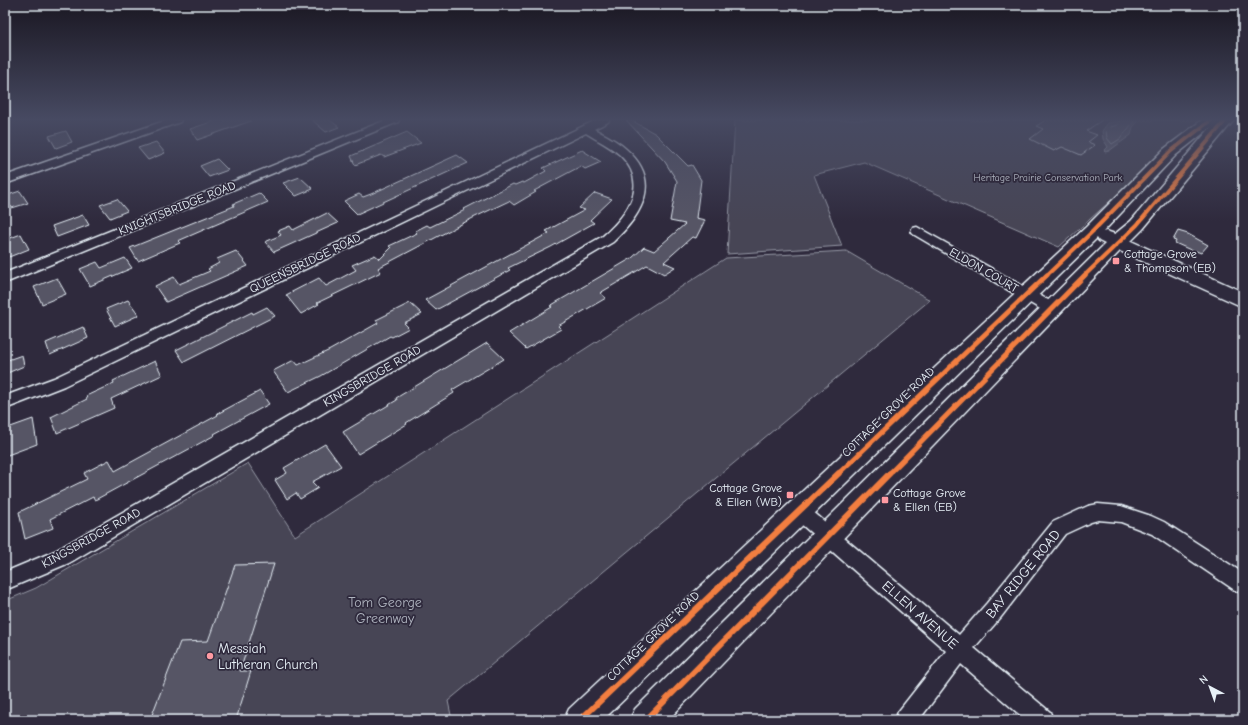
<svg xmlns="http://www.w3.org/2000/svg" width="1248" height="725" font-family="'Comic Neue',sans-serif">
  <rect width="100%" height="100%" fill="#2f2a3d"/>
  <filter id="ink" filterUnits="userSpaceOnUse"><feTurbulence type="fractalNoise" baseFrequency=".025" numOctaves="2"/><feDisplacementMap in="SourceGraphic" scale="8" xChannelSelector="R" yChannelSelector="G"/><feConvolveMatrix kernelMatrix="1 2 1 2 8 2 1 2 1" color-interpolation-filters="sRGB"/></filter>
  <g filter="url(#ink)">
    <g fill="#464455" stroke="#979aa6">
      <polygon points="735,120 1200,120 1059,247 864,162 814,175 842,246 727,254"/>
      <polygon points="846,251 930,300 448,701 452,720 5,720 5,601 36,588 248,463 295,536 726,258"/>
    </g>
    <polygon fill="#696978" stroke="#9c9fab" points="1122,120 1137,120 1139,121 1133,127 1131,135 1109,151 1105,152 1104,151 1108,147 1103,139 1102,131 1108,123"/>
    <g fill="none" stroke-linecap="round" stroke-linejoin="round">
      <polyline stroke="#b5bbc5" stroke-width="1" points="1120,120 1118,125 1110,127 1106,131 1107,138 1112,144 1120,139 1135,120"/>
    </g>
    <g fill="#575565" stroke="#e8f1f8">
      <polygon points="217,120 250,120 251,121 197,140 190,129"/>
      <polygon points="312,120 330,120 339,127 326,132"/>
      <polygon points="626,120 631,120 656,134 688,166 692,165 701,180 696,218 705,220 696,238 692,237 664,262 675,267 664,274 647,265 600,293 606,298 558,326 561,329 526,349 509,333 552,307 550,306 632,258 644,247 654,251 685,224 670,221 677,181 665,162"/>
      <polygon points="1046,120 1102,120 1086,131 1097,135 1088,142 1095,145 1081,155 1062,147 1054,151 1030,139 1043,129 1036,126"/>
      <polygon points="66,131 72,142 56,148 49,136"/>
      <polygon points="407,132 421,143 384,157 381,155 355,165 351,156"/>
      <polygon points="156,142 165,153 148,160 138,148"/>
      <polygon points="582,150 601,162 585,169 581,166 534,191 536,192 514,205 509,201 473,218 378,268 381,272 317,303 319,304 301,314 286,295 319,278 326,286 356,270 352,265 375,255 380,259 391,248 389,246 417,233 415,231 427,225 430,227 465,210 464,209 513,184 515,185 522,182 524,183 546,171 543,168"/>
      <polygon points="457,155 468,163 357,214 344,201 359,194 363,197 371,194"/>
      <polygon points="217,159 228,170 209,177 200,166"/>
      <polygon points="300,177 313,189 296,196 283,183"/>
      <polygon points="20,191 28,203 12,208 11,206 5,208 5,196"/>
      <polygon points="259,193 268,202 178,241 180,243 138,261 130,248 234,206 233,204"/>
      <polygon points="595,193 612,199 590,220 594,223 551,247 508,268 510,270 436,310 425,300 549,233 546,231 585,210 579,208"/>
      <polygon points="117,199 127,211 110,218 100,205"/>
      <polygon points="327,213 338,223 274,252 265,242 281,235 278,231 290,226 293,230"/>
      <polygon points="83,215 89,225 57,237 52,226"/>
      <polygon points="1178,231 1188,234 1208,245 1201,253 1196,251 1195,252 1175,243 1176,241 1173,240"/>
      <polygon points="21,234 29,249 9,257 5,250 5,240"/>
      <polygon points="236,251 248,266 166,302 155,286 174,277 179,284 210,271 208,269 219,263 217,259"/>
      <polygon points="125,258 132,268 90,286 80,269 97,262 101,268"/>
      <polygon points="57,278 66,294 42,304 34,287"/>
      <polygon points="128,300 139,315 115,326 106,309"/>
      <polygon points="410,303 422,314 404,323 409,328 392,337 390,336 321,376 288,392 273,371 294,360 298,365 330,350 378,323 376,320"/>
      <polygon points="267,307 275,316 184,362 176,350 252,312 253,314"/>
      <polygon points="83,327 88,338 50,355 46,343"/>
      <polygon points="487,343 504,359 452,390 454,393 406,423 407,424 358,454 343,432 397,400 396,398"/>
      <polygon points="22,355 24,366 5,374 5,361"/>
      <polygon points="155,361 162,375 111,399 114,408 57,433 51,417 87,399 86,396 114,383 113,381"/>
      <polygon points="260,391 269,404 214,434 215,435 95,500 93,497 50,519 53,528 25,539 19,512 87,479 84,473 109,460 115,471 218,415 217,414"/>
      <polygon points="33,419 37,444 5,456 5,429"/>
      <polygon points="325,444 341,466 312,482 318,488 300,499 296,493 287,499 275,480 287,473 284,468"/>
      <polygon points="274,564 240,671 251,671 236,720 150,720 180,642 208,641 235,565"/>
    </g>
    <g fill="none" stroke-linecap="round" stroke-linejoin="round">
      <g stroke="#e8f1f8" stroke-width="3">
        <g id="street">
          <polygon points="167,120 181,120 180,122 5,184 5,176"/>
          <polygon points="386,120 399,120 398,122 5,283 5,273"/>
          <path d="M596 120H609L608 122 594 129C605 135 616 140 626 149 663 181 642 215 613 242L69 563 5 590V572L55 551 603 236C628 214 650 184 620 155 610 146 597 140 586 133L64 386 5 409V396L54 378Z"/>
          <polygon points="917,227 1057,305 1059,309 1057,313 1052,314 1047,313 913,234 911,231 913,228"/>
          <polygon points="799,503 805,505 959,635 987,603 1053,522 1088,506 1098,504 1121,506 1151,516 1164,522 1243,573 1243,593 1236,591 1152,534 1121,522 1098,520 1091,522 1065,534 1001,617 974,648 1050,712 1053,720 1026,720 961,664 919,720 895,720 898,712 946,651 793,517 790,511 793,505"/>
        </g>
      </g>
      <g stroke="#e8f1f8" stroke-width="3">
        <path id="secondary" d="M1202 120H1234L1143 229 1131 241 1243 292V307L1120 251 668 720H630L635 709 1105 244 1099 241 1097 238 603 720H564L569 709 1086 227 1164 149ZM1211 127 1131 221 1115 234 1106 231 1103 232 1176 155Z"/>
      </g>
      <use href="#street" fill="#2f2a3d" fill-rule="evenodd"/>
      <use href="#secondary" fill="#2f2a3d" fill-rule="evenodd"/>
      <g stroke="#2f2a3d" stroke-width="6">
        <g id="cycleway-far2">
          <polyline points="1046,276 1093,231 1170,152 1211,120"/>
          <polyline points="1084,276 1137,225 1226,120"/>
        </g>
      </g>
      <g stroke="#2f2a3d" stroke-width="8">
        <g id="cycleway-far1">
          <polyline points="838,474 1047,275"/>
          <polyline points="889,474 1085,275"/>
        </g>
      </g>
      <g stroke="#2f2a3d" stroke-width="9">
        <g id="cycleway">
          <polyline points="580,720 839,473"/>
          <polyline points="646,720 890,473"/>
        </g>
      </g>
      <use href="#cycleway-far2" stroke="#f27e40" stroke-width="4"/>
      <use href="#cycleway-far1" stroke="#f27e40" stroke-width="5"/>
      <use href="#cycleway" stroke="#f27e40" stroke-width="6"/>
    </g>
  </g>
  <linearGradient id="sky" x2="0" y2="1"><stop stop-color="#1a1722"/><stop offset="0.54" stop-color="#474a62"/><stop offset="1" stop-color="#474a62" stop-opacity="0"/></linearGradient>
  <rect width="1248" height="221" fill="url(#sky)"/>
  <g fill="#ff9aa2" stroke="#2f2a3d" stroke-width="1.5">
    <rect x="1112" y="257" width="8" height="8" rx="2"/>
    <rect x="786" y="491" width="8" height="8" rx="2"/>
    <rect x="881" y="496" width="8" height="8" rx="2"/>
    <circle cx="210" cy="656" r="4"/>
  </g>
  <g text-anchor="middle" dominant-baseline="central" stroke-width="3.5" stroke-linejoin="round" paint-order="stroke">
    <g font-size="10" fill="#afb4bf" stroke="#2f2a3d">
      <text x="1048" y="178">Heritage Prairie Conservation Park</text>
    </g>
    <g font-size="12" fill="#e8f1f8" stroke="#2f2a3d">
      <text transform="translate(177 208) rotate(-22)">KNIGHTSBRIDGE ROAD</text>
      <text transform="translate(305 263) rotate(-26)">QUEENSBRIDGE ROAD</text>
      <text transform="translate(984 270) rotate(30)">ELDON COURT</text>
      <text transform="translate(372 376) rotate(-30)">KINGSBRIDGE ROAD</text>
      <text transform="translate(888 412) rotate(-44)">COTTAGE GROVE ROAD</text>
      <text transform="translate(91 538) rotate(-29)">KINGSBRIDGE ROAD</text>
      <text transform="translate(653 636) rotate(-44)">COTTAGE GROVE ROAD</text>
    </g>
    <g font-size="12" fill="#e8f1f8" stroke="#2f2a3d" text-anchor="start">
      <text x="1124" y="254">Cottage Grove<tspan x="1124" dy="14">&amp; Thompson (EB)</tspan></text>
      <text x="782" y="488" text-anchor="end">Cottage Grove<tspan x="782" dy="14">&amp; Ellen (WB)</tspan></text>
      <text x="893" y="493">Cottage Grove<tspan x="893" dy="14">&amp; Ellen (EB)</tspan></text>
    </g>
    <g font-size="14" fill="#e8f1f8" stroke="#2f2a3d">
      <text transform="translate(1023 574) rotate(-51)">BAY RIDGE ROAD</text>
      <text transform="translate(920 615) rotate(41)">ELLEN AVENUE</text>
    </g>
    <g font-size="14" fill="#afb4bf" stroke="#2f2a3d">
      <text x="385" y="602">Tom George<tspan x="385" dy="16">Greenway</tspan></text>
    </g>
    <g font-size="14" fill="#e8f1f8" stroke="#2f2a3d" text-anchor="start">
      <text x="218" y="648">Messiah<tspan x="218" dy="16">Lutheran Church</tspan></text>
    </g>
  </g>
  <rect width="1248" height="725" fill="none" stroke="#2f2a3d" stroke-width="20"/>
  <rect x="10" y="10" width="1228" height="705" fill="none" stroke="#e8f1f8" stroke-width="1.5" filter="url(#ink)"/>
  <g transform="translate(1210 687) rotate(319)" stroke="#2f2a3d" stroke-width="3" paint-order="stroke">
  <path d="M0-3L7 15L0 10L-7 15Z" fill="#e8f1f8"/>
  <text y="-6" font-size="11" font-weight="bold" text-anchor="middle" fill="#e8f1f8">N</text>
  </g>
</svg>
